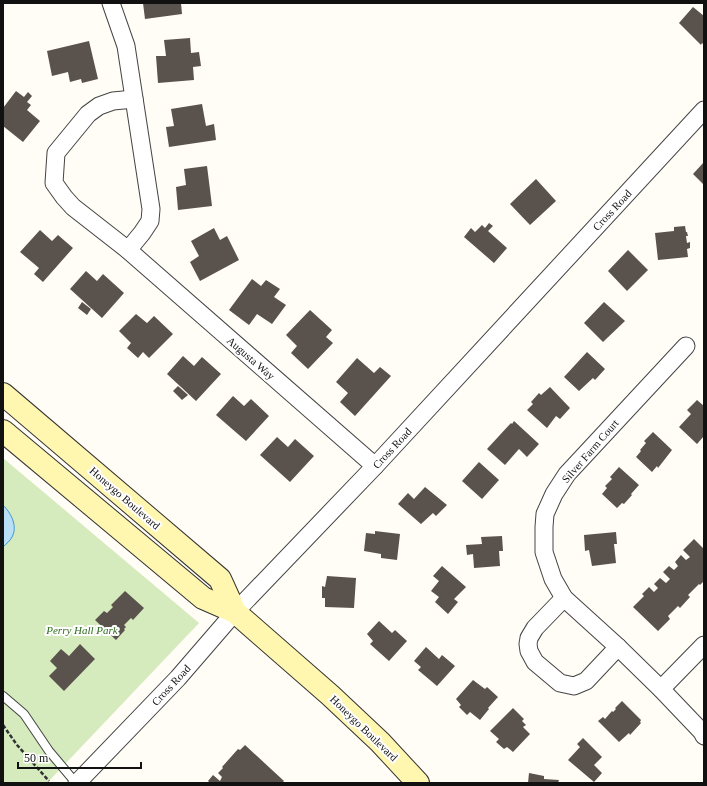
<svg xmlns="http://www.w3.org/2000/svg" width="707" height="786" font-family="'Times New Roman',serif">
  <rect width="100%" height="100%" fill="#fffdf5"/>
  <polygon fill="#d5ebbd" points="3,458 199,623 47,783 3,783"/>
  <path fill="#b9e0f7" stroke="#3f96cf" d="M3 505C11 513 18 526 12 537 10 541 6 544 3 547Z"/>
  <g fill="#5a524d">
    <polygon points="143,3 181,3 182,14 145,19"/>
    <polygon points="693,7 704,16 704,45 702,43 701,45 679,23"/>
    <polygon points="190,38 191,53 199,52 201,66 193,67 194,80 158,83 156,56 166,56 164,40"/>
    <polygon points="89,41 98,79 82,83 81,79 70,82 68,72 52,76 47,51"/>
    <polygon points="16,91 24,97 28,92 32,96 27,102 31,105 27,110 40,121 23,142 3,126 3,108"/>
    <polygon points="202,104 206,126 214,124 216,140 169,147 166,127 174,126 171,109"/>
    <polygon points="704,162 704,185 693,174"/>
    <polygon points="207,166 212,206 178,210 176,187 186,185 184,169"/>
    <polygon points="536,179 556,201 530,225 510,204"/>
    <polygon points="489,223 493,226 488,231 507,248 494,263 464,237 471,228 475,232 482,225 485,228"/>
    <polygon points="685,226 686,232 687,232 688,236 686,236 687,243 690,242 690,248 687,249 688,257 658,260 655,233 674,231 674,227"/>
    <polygon points="214,228 220,240 227,236 239,260 200,281 190,262 199,256 191,241"/>
    <polygon points="40,230 52,241 58,235 73,248 43,282 34,274 39,268 20,252"/>
    <polygon points="628,250 648,270 627,291 608,271"/>
    <polygon points="86,271 97,281 103,274 124,293 102,318 70,289"/>
    <polygon points="252,279 261,286 266,280 280,289 274,297 286,305 272,324 257,314 249,325 229,310"/>
    <polygon points="82,302 91,309 87,315 78,308"/>
    <polygon points="604,302 625,321 603,342 584,323"/>
    <polygon points="310,310 332,330 326,337 333,343 308,369 291,353 297,346 286,335"/>
    <polygon points="136,314 147,323 154,316 173,334 149,358 143,352 138,358 127,348 131,343 119,331"/>
    <polygon points="587,352 605,369 595,380 593,378 579,391 564,377"/>
    <polygon points="183,356 194,366 202,357 221,374 196,401 167,374"/>
    <polygon points="357,358 374,373 380,367 391,376 355,416 340,402 348,393 336,382"/>
    <polygon points="178,386 188,395 182,400 173,391"/>
    <polygon points="550,387 570,408 560,419 556,416 547,428 527,410 533,404 531,402 539,393 541,395"/>
    <polygon points="233,396 244,406 251,399 269,416 246,441 216,415"/>
    <polygon points="697,400 704,406 704,436 697,444 679,427 691,414 687,410"/>
    <polygon points="514,421 539,444 527,457 519,449 505,465 487,449 511,423 512,424"/>
    <polygon points="653,432 672,450 658,468 657,466 652,472 636,457 641,451 640,450 646,443 644,441"/>
    <polygon points="277,437 288,447 295,439 314,456 290,482 260,455"/>
    <polygon points="479,462 499,480 482,499 462,481"/>
    <polygon points="619,467 639,485 631,494 632,495 624,504 622,503 617,508 602,494 607,488 605,486 612,479 610,477"/>
    <polygon points="425,487 447,505 436,516 433,513 421,524 398,504 408,493 414,499"/>
    <polygon points="375,531 400,534 397,560 381,558 381,554 364,551 366,533 375,534"/>
    <polygon points="616,532 617,544 614,544 616,563 592,566 589,550 585,551 584,535"/>
    <polygon points="502,536 503,551 499,551 500,566 474,568 473,554 467,555 466,545 482,544 481,537"/>
    <polygon points="694,539 704,549 704,581 700,585 699,584 688,595 690,597 680,608 678,606 668,616 670,619 658,631 633,607 644,596 642,594 649,587 654,592 658,588 654,584 660,578 666,583 670,579 663,572 669,566 674,570 678,566 675,562 681,555 686,560 690,557 683,550"/>
    <polygon points="442,566 466,587 454,599 458,602 448,614 435,602 439,597 431,591 439,581 433,576"/>
    <polygon points="327,576 356,578 354,608 325,607 325,598 322,598 322,586 325,587"/>
    <polygon points="125,591 144,608 133,620 131,618 124,625 126,627 124,629 125,630 116,640 95,620 104,611 107,613 113,607 111,605"/>
    <polygon points="379,621 392,633 395,630 407,641 389,661 370,644 373,641 367,634"/>
    <polygon points="80,644 95,659 64,691 49,676 57,668 50,661 61,649 69,656"/>
    <polygon points="426,647 439,659 442,655 455,666 437,686 418,670 421,667 414,661"/>
    <polygon points="473,680 485,689 487,687 498,697 488,708 489,709 480,720 470,712 467,715 459,707 461,705 456,699"/>
    <polygon points="622,701 641,720 640,722 641,723 630,735 629,733 619,742 598,721 603,717 605,719 612,711 613,712 616,709 615,708"/>
    <polygon points="513,708 524,719 522,721 526,725 523,727 530,734 513,752 507,747 504,749 496,742 499,739 490,731"/>
    <polygon points="583,738 602,757 594,765 602,773 594,782 568,760 580,747 577,744"/>
    <polygon points="245,745 284,781 282,783 208,783 209,782 208,781 213,775 220,781 222,777 218,773 223,768 222,767 238,749 240,750"/>
    <polygon points="529,773 544,776 544,779 559,780 558,783 528,783"/>
  </g>
  <g fill="none" stroke-linecap="round" stroke-linejoin="round">
    <g stroke="#444" stroke-width="10">
      <polyline id="lane" points="3,696 24,714 49,751 76,783"/>
    </g>
    <g stroke="#444" stroke-width="19">
      <g id="street">
        <polyline points="111,3 126,46 151,209 150,221 142,233 128,250"/>
        <polyline points="134,99 113,101 99,106 88,114 56,153 54,183 64,197 73,207 128,250 375,466"/>
        <polyline points="686,346 567,474 554,494 545,514 544,527 544,552 553,579 564,598 618,647 661,689 702,732 704,736"/>
        <polyline points="564,598 535,628 529,638 528,644 529,651 535,662 560,683 574,686 586,681 618,647"/>
        <polyline points="661,689 704,645"/>
        <polyline points="77,783 178,678 235,612 375,466 704,110"/>
      </g>
    </g>
    <g stroke="#333" stroke-width="24">
      <g id="secondary">
        <polyline points="3,394 220,579 235,612"/>
        <polyline points="3,431 203,598 235,612 330,695 380,742 418,783"/>
      </g>
    </g>
    <polyline stroke="#333" stroke-width="2.5" stroke-dasharray="4 2" stroke-linecap="butt" points="3,725 17,745 49,781"/>
    <use href="#lane" stroke="#fff" stroke-width="8"/>
    <use href="#street" stroke="#fff" stroke-width="17"/>
    <use href="#secondary" stroke="#fff6b0" stroke-width="22"/>
  </g>
  <g text-anchor="middle" dominant-baseline="central" stroke-width="4" stroke-linejoin="round" paint-order="stroke">
    <g font-size="11" fill="#111" stroke="#fff">
      <text transform="translate(612 210) rotate(-47)">Cross Road</text>
      <text transform="translate(251 358) rotate(41)">Augusta Way</text>
      <text transform="translate(392 448) rotate(-47)">Cross Road</text>
      <text transform="translate(590 451) rotate(-49)">Silver Farm Court</text>
      <text transform="translate(125 498) rotate(41)">Honeygo Boulevard</text>
      <text transform="translate(171 685) rotate(-47)">Cross Road</text>
      <text transform="translate(364 728) rotate(44)">Honeygo Boulevard</text>
    </g>
    <g font-size="11" font-style="italic" fill="#2f6b1f" stroke="#fff">
      <text x="82" y="630">Perry Hall Park</text>
    </g>
  </g>
  <rect width="707" height="786" fill="none" stroke="#111111" stroke-width="8"/>
  <path d="M18 762v6h123v-6" fill="none" stroke="#111111" stroke-width="2"/>
  <text x="24" y="762" font-size="12" fill="#111111" stroke="#ffffff" stroke-width="3" paint-order="stroke">50 m</text>
</svg>
